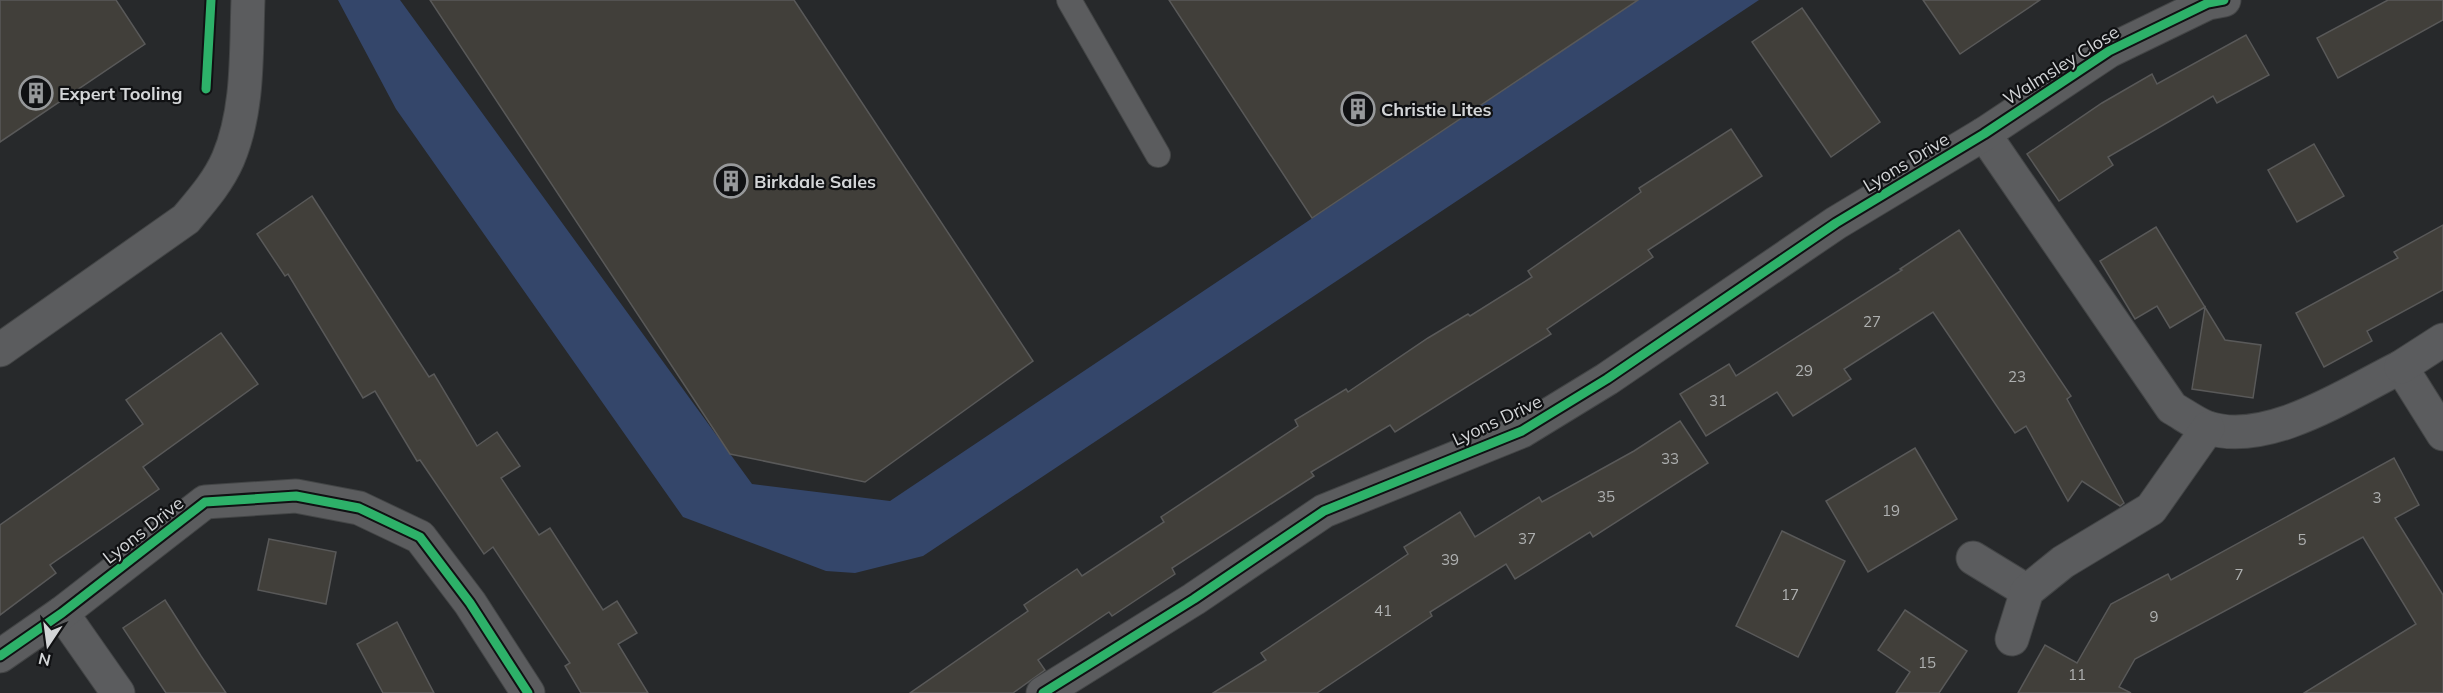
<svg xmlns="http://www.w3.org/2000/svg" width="2443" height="693" font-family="Mulish,sans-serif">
  <rect width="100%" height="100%" fill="#27292b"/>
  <polygon fill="#34466a" points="338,0 400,0 752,484 890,501 1638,0 1759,0 923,556 855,573 826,571 683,517 396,109"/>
  <g fill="#413f3a" stroke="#595959" stroke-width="1.5">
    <polygon points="0,0 116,0 145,44 0,142"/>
    <polygon points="430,0 794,0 1033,361 865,482 730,454"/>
    <polygon points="1169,0 1638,0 1312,218"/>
    <polygon points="1923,0 2040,0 1960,54"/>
    <polygon points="2388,0 2443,0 2443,20 2338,78 2317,38"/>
    <polygon points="1802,8 1880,122 1831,157 1752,42"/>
    <polygon points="2246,35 2269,75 2217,103 2213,96 2108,157 2113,165 2059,201 2027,154 2102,103 2152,74 2157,84"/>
    <polygon points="1731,129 1762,176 1648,250 1653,257 1547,329 1551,334 1395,432 1390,425 1311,472 1314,476 1172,568 1175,574 1112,616 1109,612 1038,660 1045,670 1013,693 910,693 1028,611 1024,605 1077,569 1082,576 1164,522 1161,517 1298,426 1295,420 1346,389 1348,392 1428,338 1468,314 1470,316 1532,277 1528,271 1641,192 1639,188"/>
    <polygon points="2314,144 2344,196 2297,222 2268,170"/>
    <polygon points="312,196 429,377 434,374 477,446 497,432 520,466 501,478 539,535 550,528 603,610 617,601 637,633 618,644 648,693 581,693 565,666 570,663 493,547 484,554 420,460 417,461 375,391 363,398 288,274 285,276 257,234"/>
    <polygon points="2443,225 2443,290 2367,331 2372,341 2324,367 2296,313 2398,258 2394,252"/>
    <polygon points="2156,227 2225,340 2261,345 2253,398 2192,389 2205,307 2170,328 2157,306 2135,319 2100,261"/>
    <polygon points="1959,230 2071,396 2067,399 2124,503 2120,506 2082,481 2068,501 2026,426 2015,433 1933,312 1844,369 1851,379 1793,416 1777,392 1706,436 1680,394 1729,364 1736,376 1902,270 1900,269"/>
    <polygon points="221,333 258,384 143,467 159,489 50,565 56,573 0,615 0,525 143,424 126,400"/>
    <polygon points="1680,421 1708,463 1593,537 1590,532 1515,579 1506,564 1430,612 1432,616 1317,693 1213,693 1266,660 1261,653 1408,554 1404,547 1460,512 1475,537 1539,497 1542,502 1634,451"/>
    <polygon points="1915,448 1957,519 1868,572 1826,501"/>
    <polygon points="2394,458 2419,505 2395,518 2443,595 2443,693 2304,693 2416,624 2363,537 2135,659 2119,687 2131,693 2018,693 2045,645 2077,663 2111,604 2168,574 2171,580"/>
    <polygon points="1782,531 1845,561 1798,657 1736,626"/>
    <polygon points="269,539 336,552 326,604 258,590"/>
    <polygon points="165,600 201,656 226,693 166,693 123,628"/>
    <polygon points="1905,610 1967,651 1939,693 1896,693 1910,672 1878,650"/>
    <polygon points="397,622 434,693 383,693 357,644"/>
  </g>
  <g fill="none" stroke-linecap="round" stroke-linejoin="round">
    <g stroke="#434546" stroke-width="26">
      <polyline id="lane" points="1069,0 1158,155"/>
    </g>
    <g stroke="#434546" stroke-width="35">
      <g id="street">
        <path d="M1984 134 2172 408C2183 414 2196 424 2208 428 2269 447 2348 393 2401 367L2443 434"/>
        <path d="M0 350 186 219C202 200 218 182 228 159 249 110 246 52 248 0"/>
        <polyline points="2401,367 2443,340"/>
        <polyline points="1973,558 2027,591"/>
        <polyline points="62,613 118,693"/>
        <polyline points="2012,639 2027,591 2063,562 2151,509 2208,428"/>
        <polyline points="0,656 62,613 205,502 296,496 359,508 420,537 470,603 528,693"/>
        <polyline points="1043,693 1194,599 1324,511 1522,431 1607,379 1836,223 1984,134 2109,51 2208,3 2224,0"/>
      </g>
    </g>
    <use href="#lane" stroke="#5b5c5e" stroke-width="24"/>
    <use href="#street" stroke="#5b5c5e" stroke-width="33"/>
    <g stroke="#101113" stroke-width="13">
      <g id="cycleway">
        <polyline points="206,89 211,0"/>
        <polyline points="0,656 62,613 205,502 296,496 359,508 420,537 470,603 528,693"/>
        <polyline points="1043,693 1194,599 1324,511 1522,431 1607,379 1836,223 1984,134 2109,51 2208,3 2224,0"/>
      </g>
    </g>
    <use href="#cycleway" stroke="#2db169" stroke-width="9"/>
  </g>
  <defs>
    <g id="building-ring" transform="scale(1.725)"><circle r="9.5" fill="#101113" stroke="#97999b" stroke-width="1.5"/><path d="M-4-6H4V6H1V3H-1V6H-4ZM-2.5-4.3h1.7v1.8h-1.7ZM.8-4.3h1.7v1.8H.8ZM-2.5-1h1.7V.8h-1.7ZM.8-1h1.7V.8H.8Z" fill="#97999b"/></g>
  </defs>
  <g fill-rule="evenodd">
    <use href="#building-ring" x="36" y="93"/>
    <use href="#building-ring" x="1358" y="109"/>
    <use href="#building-ring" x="731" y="181"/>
  </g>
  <g text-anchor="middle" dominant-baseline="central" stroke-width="4.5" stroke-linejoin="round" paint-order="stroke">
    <g font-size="15" fill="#aeb0b0">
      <text x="1872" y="321">27</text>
      <text x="1804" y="370">29</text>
      <text x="2017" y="376">23</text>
      <text x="1718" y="400">31</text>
      <text x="1670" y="458">33</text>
      <text x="1606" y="496">35</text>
      <text x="2377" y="497">3</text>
      <text x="1891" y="510">19</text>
      <text x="1527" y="538">37</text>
      <text x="2302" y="539">5</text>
      <text x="1450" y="559">39</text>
      <text x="2239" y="574">7</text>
      <text x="1790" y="594">17</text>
      <text x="1383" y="610">41</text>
      <text x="2154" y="616">9</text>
      <text x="1927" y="662">15</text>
      <text x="2077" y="674">11</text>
    </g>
    <g font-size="18" fill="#d3d5d7" stroke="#101113">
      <text transform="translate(2061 65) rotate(-32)">Walmsley Close</text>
      <text transform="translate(1906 162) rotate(-31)">Lyons Drive</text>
      <text transform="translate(1497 420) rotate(-25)">Lyons Drive</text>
      <text transform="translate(143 530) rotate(-38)">Lyons Drive</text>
    </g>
    <g font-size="18" font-weight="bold" fill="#d3d5d7" stroke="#101113" text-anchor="start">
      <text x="59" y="93">Expert Tooling</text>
      <text x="1381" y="109">Christie Lites</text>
      <text x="754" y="181">Birkdale Sales</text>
    </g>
  </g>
  <g transform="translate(48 645) rotate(193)" stroke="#101113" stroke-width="4.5" paint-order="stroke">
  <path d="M0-4.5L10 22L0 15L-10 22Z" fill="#d3d5d7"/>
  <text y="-9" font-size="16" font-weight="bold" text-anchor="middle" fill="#d3d5d7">N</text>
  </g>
</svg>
